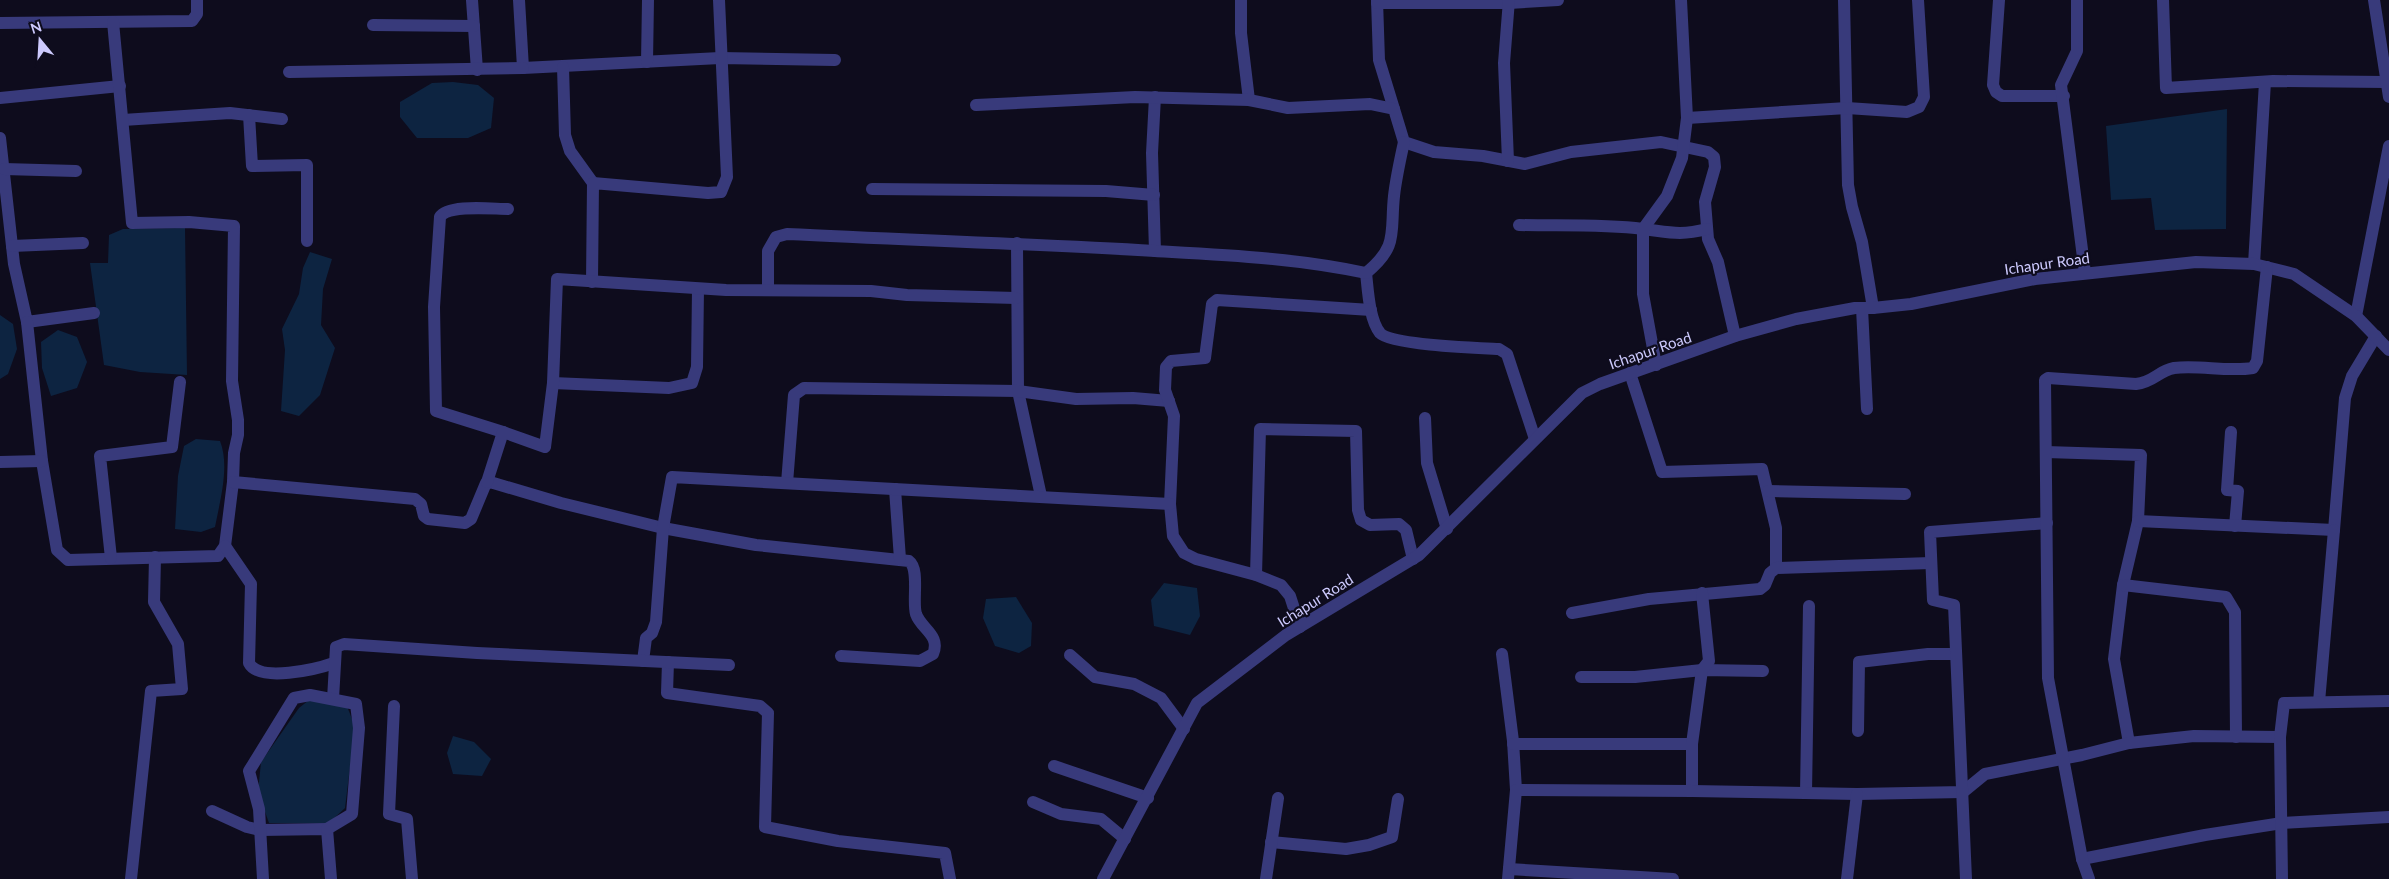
<svg xmlns="http://www.w3.org/2000/svg" width="2389" height="879" font-family="Lato,sans-serif">
  <rect width="100%" height="100%" fill="#0e0c1d"/>
  <g fill="#0d2441">
    <polygon points="453,82 478,85 494,98 491,128 468,138 417,138 400,117 400,102 432,83"/>
    <polygon points="2227,109 2226,229 2155,230 2151,198 2111,200 2106,126"/>
    <polygon points="185,228 187,375 140,372 104,365 90,263 108,263 109,235 123,229"/>
    <polygon points="310,252 332,259 323,289 321,325 335,348 320,395 299,416 281,411 285,350 282,329 299,294 303,268"/>
    <polygon points="0,315 13,324 17,349 8,374 0,379"/>
    <polygon points="58,330 77,337 87,362 77,388 51,396 42,368 41,342"/>
    <path d="M196 439 220 441C230 466 220 501 215 527L201 532 175 529 178 476 184 446Z"/>
    <polygon points="1164,583 1197,588 1200,616 1190,635 1154,626 1151,600"/>
    <polygon points="1016,597 1032,623 1031,646 1019,653 995,646 983,618 986,599"/>
    <polygon points="309,700 347,706 355,727 345,808 329,823 269,823 258,792 261,762 299,708"/>
    <polygon points="453,736 474,742 491,759 482,776 453,774 447,753"/>
  </g>
  <g fill="none" stroke-linecap="round" stroke-linejoin="round">
    <g stroke="#383a7b" stroke-width="12">
      <polyline points="472,0 477,70"/>
      <polyline points="519,0 523,68 720,58 835,60"/>
      <polyline points="1241,0 1241,33 1249,100"/>
      <polyline points="1377,0 1379,60 1394,109"/>
      <polyline points="1844,0 1848,185 1852,207 1862,242 1873,308"/>
      <polyline points="1999,0 1993,85 1996,92 2002,96 2064,96"/>
      <polyline points="2077,0 2077,51 2061,85 2085,273"/>
      <polyline points="2163,0 2166,88 2273,81 2386,82"/>
      <polyline points="2374,0 2389,97"/>
      <polyline points="1377,3 1509,3 1558,0"/>
      <polyline points="0,23 192,21 197,14 197,0"/>
      <polyline points="373,25 474,26"/>
      <polyline points="647,62 648,0"/>
      <polyline points="563,67 565,135 570,151 593,183"/>
      <polyline points="289,72 523,68"/>
      <polyline points="1155,97 1152,153 1155,251"/>
      <polyline points="0,98 120,86"/>
      <polyline points="976,105 1135,97 1249,100 1288,108 1370,104 1394,109 1404,142 1434,152 1483,156 1525,164 1571,152 1661,142 1708,152 1714,157 1715,167 1705,202 1708,239 1718,262 1735,336"/>
      <polyline points="249,115 252,166 307,165 307,241"/>
      <polyline points="1687,118 1847,108 1907,112 1919,107 1924,97 1918,0"/>
      <polyline points="123,120 230,113 282,119"/>
      <polyline points="0,138 14,264 27,322 94,313"/>
      <polyline points="1508,161 1504,63 1509,0"/>
      <polyline points="4,169 76,171"/>
      <polyline points="872,189 1106,191 1154,195"/>
      <path d="M1519 225C1560 226 1602 224 1643 229 1669 232 1680 236 1707 229"/>
      <polyline points="1017,243 1018,391 1041,496"/>
      <polyline points="12,246 83,243"/>
      <polyline points="2254,264 2265,82"/>
      <path d="M1366 273C1368 290 1369 319 1380 333 1391 345 1479 348 1499 349L1507 354 1535 439"/>
      <polyline points="592,282 593,183 708,193 721,192 727,177 719,0"/>
      <path d="M768 290V251L776 237 787 234C910 240 1033 244 1155 251 1227 255 1295 258 1366 273 1399 246 1390 233 1394 196 1396 178 1400 160 1404 142"/>
      <polyline points="1862,308 1867,409"/>
      <polyline points="2356,316 2389,146"/>
      <polyline points="27,322 42,461 57,550 68,560 218,556 225,546 233,482 234,453 238,435 238,420 232,381 234,226 189,222 132,223 113,22"/>
      <polyline points="1656,365 1643,294 1643,229 1667,196 1682,158 1687,118 1681,0"/>
      <polyline points="1630,373 1662,472 1762,469 1776,528 1776,568"/>
      <polyline points="553,383 669,388 692,383 697,367 698,289"/>
      <polyline points="1425,418 1427,463 1447,529"/>
      <path d="M503 432 436 411 434 307 440 217C448 204 492 209 508 209"/>
      <polyline points="2231,432 2227,490 2238,491 2235,526"/>
      <polyline points="2046,452 2141,455 2138,521 2123,585 2114,659 2129,743"/>
      <polyline points="0,462 42,461"/>
      <path d="M233 482 415 499 421 504 424 516 428 519 465 523 471 519 486 483 490 482 561 503 663 528 756 545 909 561C920 569 912 601 916 614 921 629 941 635 933 654L920 661 841 656"/>
      <polyline points="487,482 503,432 545,447 553,383 557,279 726,290 871,291 907,295 1016,298"/>
      <polyline points="787,483 794,395 804,388 1018,391 1076,399 1133,398 1169,401"/>
      <polyline points="895,489 900,559"/>
      <polyline points="1768,491 1905,494"/>
      <polyline points="2138,521 2334,530 2345,398 2352,376 2376,336"/>
      <path d="M225 546 251 584 249 663C259 683 317 669 334 663"/>
      <polyline points="111,558 100,456 172,447 180,382"/>
      <polyline points="1256,575 1260,429 1356,431 1358,510 1361,520 1370,525 1399,524 1406,530 1413,559"/>
      <polyline points="2123,585 2226,597 2235,612 2236,737"/>
      <polyline points="1572,613 1649,599 1760,589 1765,585 1770,573 1776,568 1931,563"/>
      <polyline points="1300,627 1290,596 1281,585 1256,575 1196,559 1184,553 1173,536 1170,504 1174,416 1165,390 1166,367 1171,361 1205,358 1212,304 1217,300 1371,310"/>
      <polyline points="1502,654 1513,741 1516,790"/>
      <polyline points="1070,655 1095,677 1134,684 1161,698 1184,729"/>
      <polyline points="643,661 646,638 652,633 656,622 663,528 672,477 1170,504"/>
      <polyline points="668,662 667,693 760,706 768,713 765,827 838,841 945,853 950,879"/>
      <polyline points="1581,677 1635,677 1702,670 1763,671"/>
      <polyline points="333,699 336,647 344,644 477,653 729,665"/>
      <polyline points="2319,702 2334,530"/>
      <polyline points="394,706 389,814 407,819 412,879"/>
      <polyline points="1858,731 1859,662 1928,654 1955,654"/>
      <polyline points="1513,744 1692,744"/>
      <polyline points="1054,766 1148,798"/>
      <polyline points="1692,791 1692,744 1702,670 1709,661 1702,593"/>
      <polyline points="1806,793 1809,606"/>
      <polyline points="1033,802 1061,814 1101,819 1125,839"/>
      <polyline points="212,811 247,827 260,830 327,829 331,879"/>
      <polyline points="1271,842 1346,849 1369,845 1392,837 1398,799"/>
      <polyline points="2082,859 2205,835 2282,823 2389,817"/>
      <polyline points="1509,869 1673,879"/>
      <polyline points="131,879 151,691 182,689 178,644 154,602 155,557"/>
      <polyline points="263,879 259,809 249,771 294,698 310,695 356,704 359,728 352,814 327,829"/>
      <polyline points="1103,879 1197,703 1286,635 1419,555 1582,393 1600,384 1735,336 1796,319 1855,308 1873,308 1911,304 2035,279 2196,262 2254,264 2294,274 2356,316 2389,350"/>
      <polyline points="1266,879 1278,798"/>
      <polyline points="1508,879 1516,790 1692,791 1857,794 1963,792 1985,774 2082,755 2129,743 2194,736 2280,737"/>
      <polyline points="1847,879 1857,794"/>
      <polyline points="1966,879 1954,605 1933,600 1930,532 2047,523"/>
      <path d="M2089 879 2082 859 2048 678 2045 380 2048 378 2136 384C2154 382 2158 371 2174 368 2200 365 2227 372 2253 368L2257 361 2267 267"/>
      <polyline points="2282,879 2280,737 2284,703 2389,701"/>
    </g>
  </g>
  <g text-anchor="middle" dominant-baseline="central" stroke-width="4.5" stroke-linejoin="round" paint-order="stroke">
    <g font-size="15" fill="#cdcafe" stroke="#0e0c1d">
      <text transform="translate(2047 263) rotate(-8)">Ichapur Road</text>
      <text transform="translate(1650 350) rotate(-19)">Ichapur Road</text>
      <text transform="translate(1315 600) rotate(-32)">Ichapur Road</text>
    </g>
  </g>
  <g transform="translate(40 40) rotate(342)" stroke="#0e0c1d" stroke-width="4" paint-order="stroke">
  <path d="M0-4L9 19L0 12L-9 19Z" fill="#cdcafe"/>
  <text y="-8" font-size="14" font-weight="bold" text-anchor="middle" fill="#cdcafe">N</text>
  </g>
</svg>
